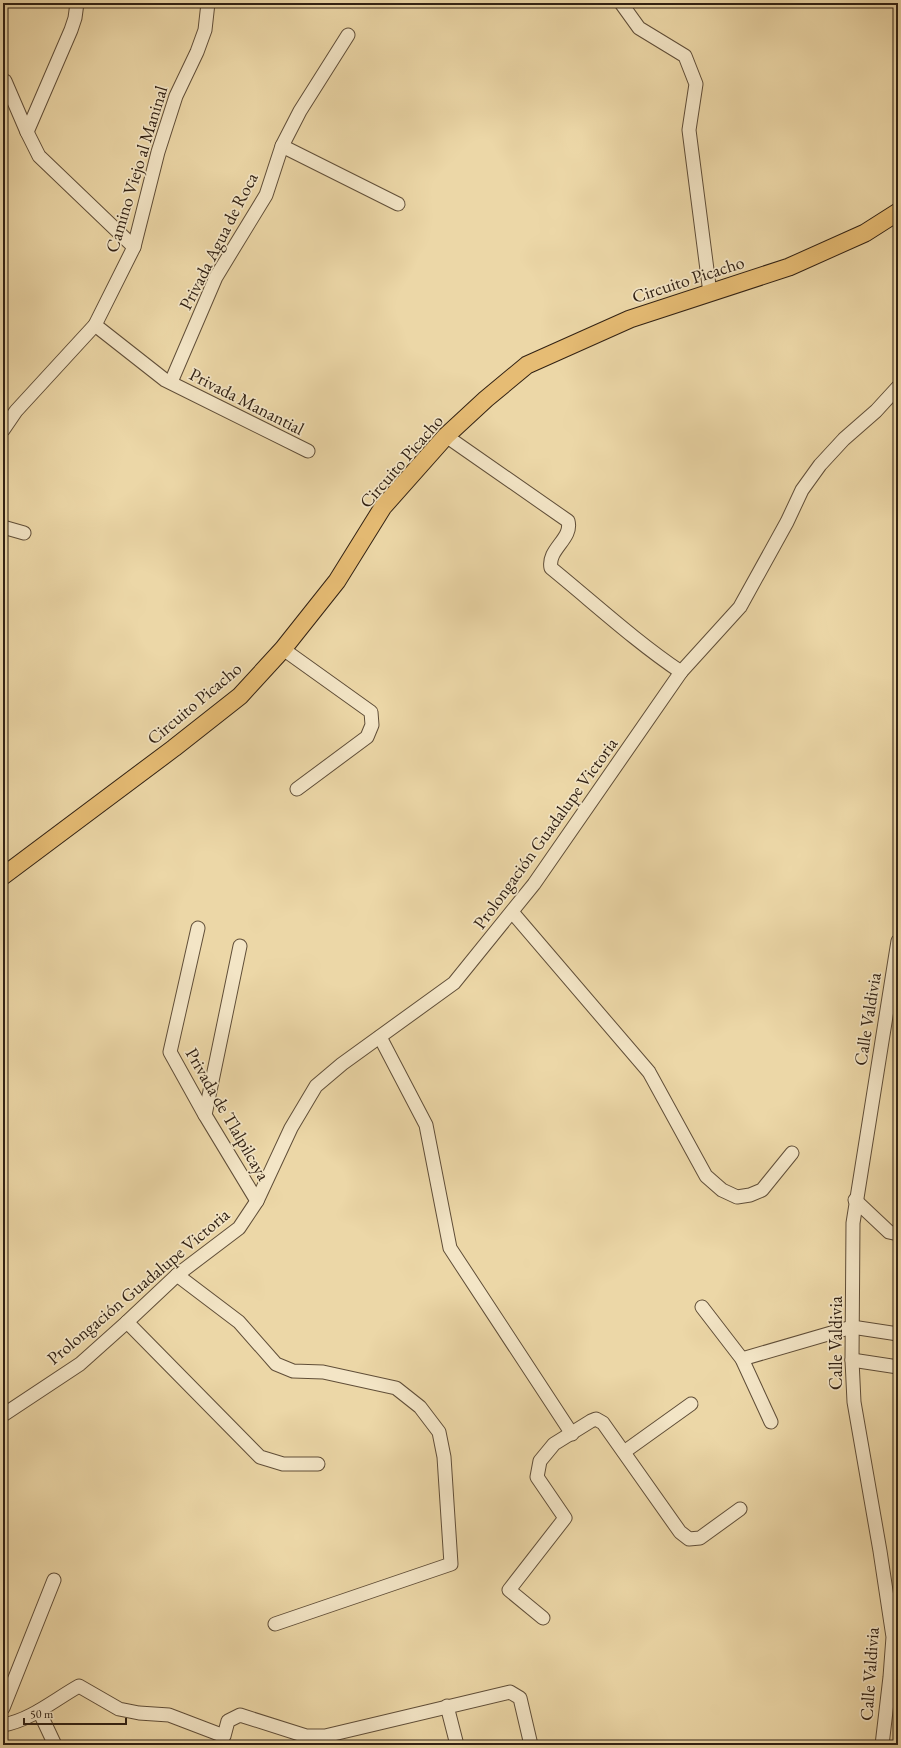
<svg xmlns="http://www.w3.org/2000/svg" width="901" height="1748" font-family="'EB Garamond',serif">
  <rect width="100%" height="100%" fill="#ecd7a7"/>
  <filter id="stains"><feTurbulence type="fractalNoise" baseFrequency=".005" numOctaves="4"/><feColorMatrix values="0 0 0 0 .2 0 0 0 0 .09 0 0 0 0 .02 0 0 0 .5 -.17"/></filter>
  <radialGradient id="worn" r=".72"><stop offset=".6" stop-color="#630" stop-opacity="0"/><stop offset="1" stop-color="#630" stop-opacity=".3"/></radialGradient>
  <g fill="none" stroke-linecap="round" stroke-linejoin="round">
    <g stroke="#604e38" stroke-width="15">
      <g id="minor">
        <polyline points="621,3 639,28 685,56 696,84 689,130 710,293"/>
        <polyline points="5,81 27,132 39,156 134,247"/>
        <polyline points="27,132 71,30 75,18 77,3"/>
        <polyline points="282,146 398,204"/>
        <polyline points="95,325 165,380 308,451"/>
        <polyline points="171,382 216,277 266,195 282,146 300,111 348,35"/>
        <polyline points="3,430 16,411 95,325 134,247 158,152 176,96 197,52 205,30 208,3"/>
        <path d="M446 436 568 521C573 539 547 549 551 568 594 603 635 641 681 672"/>
        <polyline points="3,527 24,533"/>
        <polyline points="283,649 371,712 372,725 367,737 297,789"/>
        <polyline points="512,912 649,1072 706,1176 722,1190 737,1197 750,1195 762,1190 792,1153"/>
        <polyline points="198,928 170,1052 205,1115 257,1201"/>
        <polyline points="380,1037 426,1125 450,1248 572,1434"/>
        <polyline points="205,1115 240,946"/>
        <polyline points="855,1200 889,1232 898,1234"/>
        <polyline points="177,1275 239,1322 276,1364 293,1371 323,1372 396,1388 420,1407 439,1432 444,1457 451,1564 275,1624"/>
        <polyline points="702,1307 742,1359 771,1422"/>
        <polyline points="127,1322 260,1457 283,1464 318,1464"/>
        <polyline points="742,1359 852,1327 898,1334"/>
        <polyline points="852,1360 898,1367"/>
        <polyline points="3,1415 80,1364 127,1322 177,1275 239,1228 257,1201 291,1128 316,1086 342,1064 454,983 534,884 681,672 740,607 787,522 802,490 820,465 844,439 876,411 898,387"/>
        <polyline points="624,1452 691,1404"/>
        <polyline points="543,1618 509,1590 565,1518 537,1477 540,1461 554,1444 591,1421 596,1419 603,1423 680,1532 689,1539 700,1538 740,1509"/>
        <polyline points="447,1706 457,1745"/>
        <polyline points="3,1708 54,1580"/>
        <polyline points="39,1711 55,1745"/>
        <path d="M3 1725C31 1720 54 1700 79 1686L119 1709 139 1713 169 1715 224 1736 228 1721 240 1715 306 1736H325L510 1692 520 1698 531 1745"/>
        <polyline points="882,1745 890,1677 893,1637 880,1551 854,1402 852,1360 853,1223 898,941"/>
      </g>
    </g>
    <g stroke="#312113" stroke-width="19">
      <polyline id="major" points="3,876 174,748 240,696 283,649 337,581 383,507 446,436 486,399 527,365 630,319 789,267 865,233 898,212"/>
    </g>
    <use href="#minor" stroke="#f3e5c6" stroke-width="13"/>
    <use href="#major" stroke="#e6bc74" stroke-width="17"/>
  </g>
  <g text-anchor="middle" dominant-baseline="central" stroke-width="3.5" stroke-linejoin="round" paint-order="stroke">
    <g font-size="18" fill="#312113" stroke="#f3e5c6">
      <text transform="translate(136 169) rotate(-73)">Camino Viejo al Maninal</text>
      <text transform="translate(218 241) rotate(-63)">Privada Agua de Roca</text>
      <text transform="translate(688 279) rotate(-18)">Circuito Picacho</text>
      <text transform="translate(247 401) rotate(27)">Privada Manantial</text>
      <text transform="translate(401 461) rotate(-49)">Circuito Picacho</text>
      <text transform="translate(194 703) rotate(-40)">Circuito Picacho</text>
      <text transform="translate(545 833) rotate(-54)">Prolongación Guadalupe Victoria</text>
      <text transform="translate(867 1019) rotate(-81)">Calle Valdivia</text>
      <text transform="translate(228 1114) rotate(60)">Privada de Tlalpilcaya</text>
      <text transform="translate(138 1286) rotate(-40)">Prolongación Guadalupe Victoria</text>
      <text transform="translate(835 1343) rotate(-90)">Calle Valdivia</text>
      <text transform="translate(869 1674) rotate(-86)">Calle Valdivia</text>
    </g>
  </g>
  <rect width="901" height="1748" fill="none" stroke="#ecd7a7" stroke-width="16"/>
  <rect x="4" y="4" width="893" height="1740" fill="none" stroke="#312113" stroke-width="2"/>
  <rect x="8" y="8" width="885" height="1732" fill="none" stroke="#312113"/>
  <path d="M24 1718v6h102v-6" fill="none" stroke="#312113" stroke-width="2"/>
  <text x="30" y="1718" font-size="12" fill="#312113" stroke="#f3e5c6" stroke-width="3" paint-order="stroke">50 m</text>
  <rect width="100%" height="100%" filter="url(#stains)"/>
  <rect width="100%" height="100%" fill="url(#worn)"/>
</svg>
